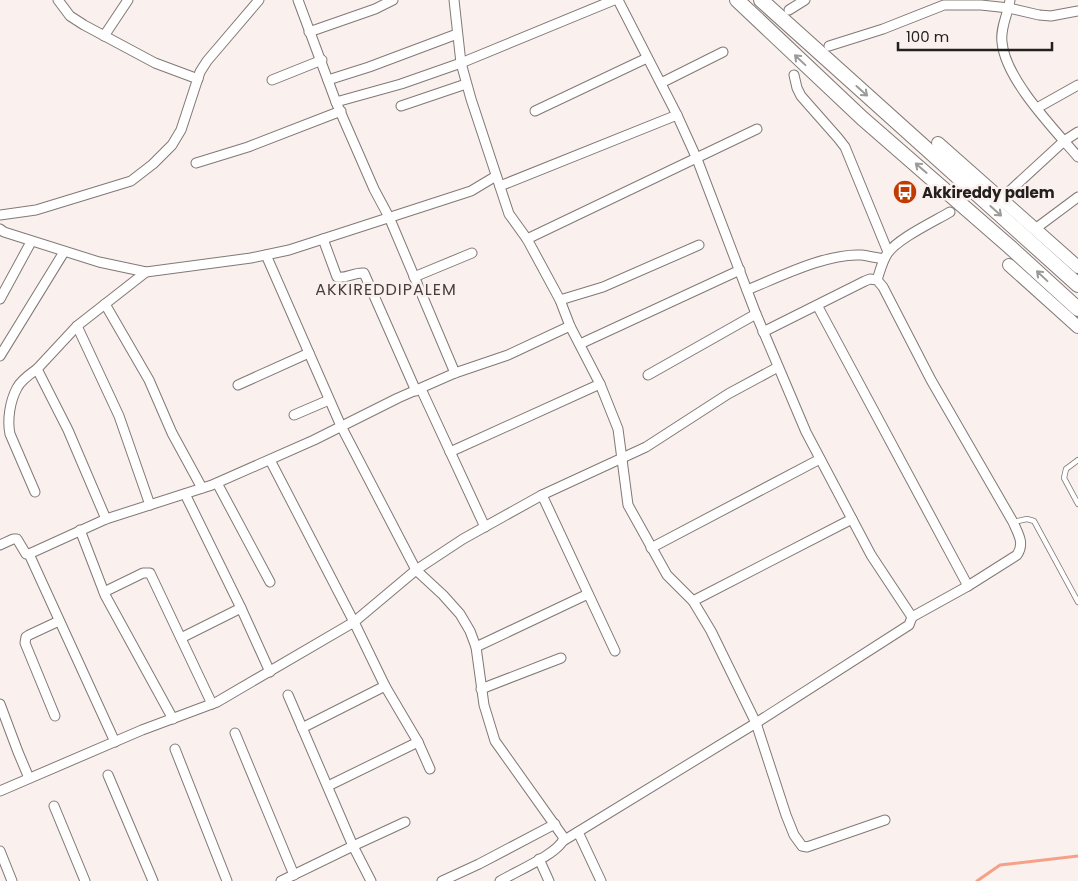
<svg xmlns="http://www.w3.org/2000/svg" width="1078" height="881" font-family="Poppins,sans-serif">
  <rect width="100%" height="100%" fill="#faf0ed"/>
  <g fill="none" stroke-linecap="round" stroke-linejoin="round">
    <polyline stroke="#f4a187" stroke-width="3" points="977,881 1000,865 1078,856"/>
    <g stroke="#817976" stroke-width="6">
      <g id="lane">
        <polyline points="1078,460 1066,469 1064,478 1078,504"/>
        <polyline points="1013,522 1027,519 1034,521 1078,602"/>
      </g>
    </g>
    <g stroke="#817976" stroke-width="11">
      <g id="street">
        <polyline points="58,0 70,16 84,25 155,63 198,79"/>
        <polyline points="298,0 336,102 374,189 389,217 455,373"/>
        <polyline points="454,0 461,63 471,99 509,214 527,239 560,300 570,326 600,384 618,429 628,505 667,575 693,601 711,631 756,723 786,815 794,835 802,846 807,847 885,820"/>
        <path d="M1010 0C1008 14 1000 28 1002 42 1005 79 1054 129 1078 157"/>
        <polyline points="789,10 805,0"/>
        <polyline points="309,32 375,9 393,0"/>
        <polyline points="104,36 128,0"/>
        <polyline points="829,46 883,29 944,5 981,5 1009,8 1039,15 1051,16 1078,11"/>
        <polyline points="794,75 797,88 801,96 838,138 845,147 888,252"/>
        <polyline points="272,80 322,60"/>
        <polyline points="328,80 369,67 457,34"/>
        <polyline points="661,83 723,52"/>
        <polyline points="336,102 401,84 461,63 614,0"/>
        <polyline points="401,106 466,84"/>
        <polyline points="1037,108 1078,85"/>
        <polyline points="535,111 647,58"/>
        <polyline points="196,163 248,147 341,111"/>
        <polyline points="500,186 677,115"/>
        <polyline points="1001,199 1064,141 1078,132"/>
        <polyline points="0,215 36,210 131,181 153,164 172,145 181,130 200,72 207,61 259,0"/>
        <polyline points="0,229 4,232 99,262 146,272 251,258 289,250 471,191 496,176"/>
        <polyline points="1035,229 1078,197"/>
        <path d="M323 239 337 277C346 279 354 272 364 273L416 391"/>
        <polyline points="527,239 757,129"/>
        <path d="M266 255 341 426 416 570 443 595 460 614 470 631 476 647 484 705 495 741 564 838C560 853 515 872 500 881"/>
        <polyline points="414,277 472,253"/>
        <path d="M877 280C880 271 882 262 887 254 897 239 933 222 950 212"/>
        <path d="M747 290C779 277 827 253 861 255 869 256 877 258 884 259"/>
        <polyline points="0,299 31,242"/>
        <polyline points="560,300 603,287 699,245"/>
        <polyline points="105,304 149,380 172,433 202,488"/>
        <polyline points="77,326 119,416 150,505"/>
        <path d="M763 332 865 281 870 279 877 280 883 287 931 380 1013 522C1018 534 1025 543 1017 555L968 586 817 305"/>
        <polyline points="580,344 740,270"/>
        <polyline points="0,356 64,252"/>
        <polyline points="648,375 756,314"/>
        <polyline points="238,385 309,353"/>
        <polyline points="421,389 485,527"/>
        <polyline points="294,415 329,400"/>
        <polyline points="450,452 600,384"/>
        <polyline points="270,460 354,622 416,570 463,539 542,495 646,447 728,394 778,367"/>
        <polyline points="217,483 270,582"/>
        <path d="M35 492 10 434C7 420 10 401 17 388 21 380 30 374 37 369"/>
        <polyline points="185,494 241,608 270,672"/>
        <polyline points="542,495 615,651"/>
        <polyline points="106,519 68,430 37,369 77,326 146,272"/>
        <polyline points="80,530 105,595 173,719"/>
        <polyline points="0,545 13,539 17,539 26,554 29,554 106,519 212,485 314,440 398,398 455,373 508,355 570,326"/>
        <polyline points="651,548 820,459"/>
        <polyline points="29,554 115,742"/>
        <polyline points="104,592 143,573 150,573 212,704"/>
        <polyline points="693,601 852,519"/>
        <polyline points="912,617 968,586"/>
        <polyline points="181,638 241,608"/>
        <polyline points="476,647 588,594"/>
        <polyline points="481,689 561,658"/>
        <polyline points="0,704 18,752 29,778"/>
        <polyline points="55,716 25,643 26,637 29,635 59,621"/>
        <polyline points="302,728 385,686"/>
        <polyline points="235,733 294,875"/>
        <polyline points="175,749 227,881"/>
        <polyline points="108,775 153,881"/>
        <polyline points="328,786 418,742"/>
        <polyline points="0,791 142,730 217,702 354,622 385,686 418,742 430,769"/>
        <polyline points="54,806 85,881"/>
        <polyline points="578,832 601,881"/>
        <polyline points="563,841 756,723 909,625 912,617 871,555 806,432 756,314 697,159 677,115 618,0"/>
        <polyline points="0,851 12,881"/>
        <polyline points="539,859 549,881"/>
        <polyline points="281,881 353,846 288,695"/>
        <polyline points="371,881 353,846 405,822"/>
        <polyline points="442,881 479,864 555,824"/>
      </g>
    </g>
    <g stroke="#817976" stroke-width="14">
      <g id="secondary">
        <polyline points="938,143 1078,267"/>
        <polyline points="1009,265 1078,327"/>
      </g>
    </g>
    <g stroke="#817976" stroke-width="16">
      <g id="primary">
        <polyline points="737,0 862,118 1010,247 1078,309"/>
        <polyline points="761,0 1078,285"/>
      </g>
    </g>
    <use href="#lane" stroke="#fff" stroke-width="4.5"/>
    <use href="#street" stroke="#fff" stroke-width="9"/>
    <use href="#secondary" stroke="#fff" stroke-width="12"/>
    <use href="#primary" stroke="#fff" stroke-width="14"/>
  </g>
  <defs><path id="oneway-shaft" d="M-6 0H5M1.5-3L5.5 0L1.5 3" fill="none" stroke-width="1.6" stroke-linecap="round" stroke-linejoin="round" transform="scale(1.25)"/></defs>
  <g stroke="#9c9b9a">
    <use href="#oneway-shaft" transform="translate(800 60) rotate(-137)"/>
    <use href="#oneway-shaft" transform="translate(862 91) rotate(42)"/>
    <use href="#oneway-shaft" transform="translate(921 168) rotate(-139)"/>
    <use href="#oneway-shaft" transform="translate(996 211) rotate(42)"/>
    <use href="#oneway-shaft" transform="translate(1042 276) rotate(-137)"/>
  </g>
  <defs>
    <g id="bus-disc" transform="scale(1.25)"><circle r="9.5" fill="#c13a00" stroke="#faf0ed"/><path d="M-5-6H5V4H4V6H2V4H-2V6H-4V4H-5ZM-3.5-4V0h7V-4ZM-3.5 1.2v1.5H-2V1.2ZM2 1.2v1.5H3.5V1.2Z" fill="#fff"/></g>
  </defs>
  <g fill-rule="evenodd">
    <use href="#bus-disc" x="905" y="192"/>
  </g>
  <g text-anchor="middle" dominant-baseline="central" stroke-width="5" stroke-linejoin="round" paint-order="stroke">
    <g font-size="15" font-weight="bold" fill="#24201f" stroke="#faf0ed" text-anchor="start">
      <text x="922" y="192">Akkireddy palem</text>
    </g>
    <g font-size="16" letter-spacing="1" fill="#473f3d" stroke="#faf0ed">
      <text x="386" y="289">AKKIREDDIPALEM</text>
    </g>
  </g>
  <path d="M898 42v8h154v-8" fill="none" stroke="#24201f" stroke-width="2.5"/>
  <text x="906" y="42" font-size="15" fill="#24201f" stroke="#faf0ed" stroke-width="4" paint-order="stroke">100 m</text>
</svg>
